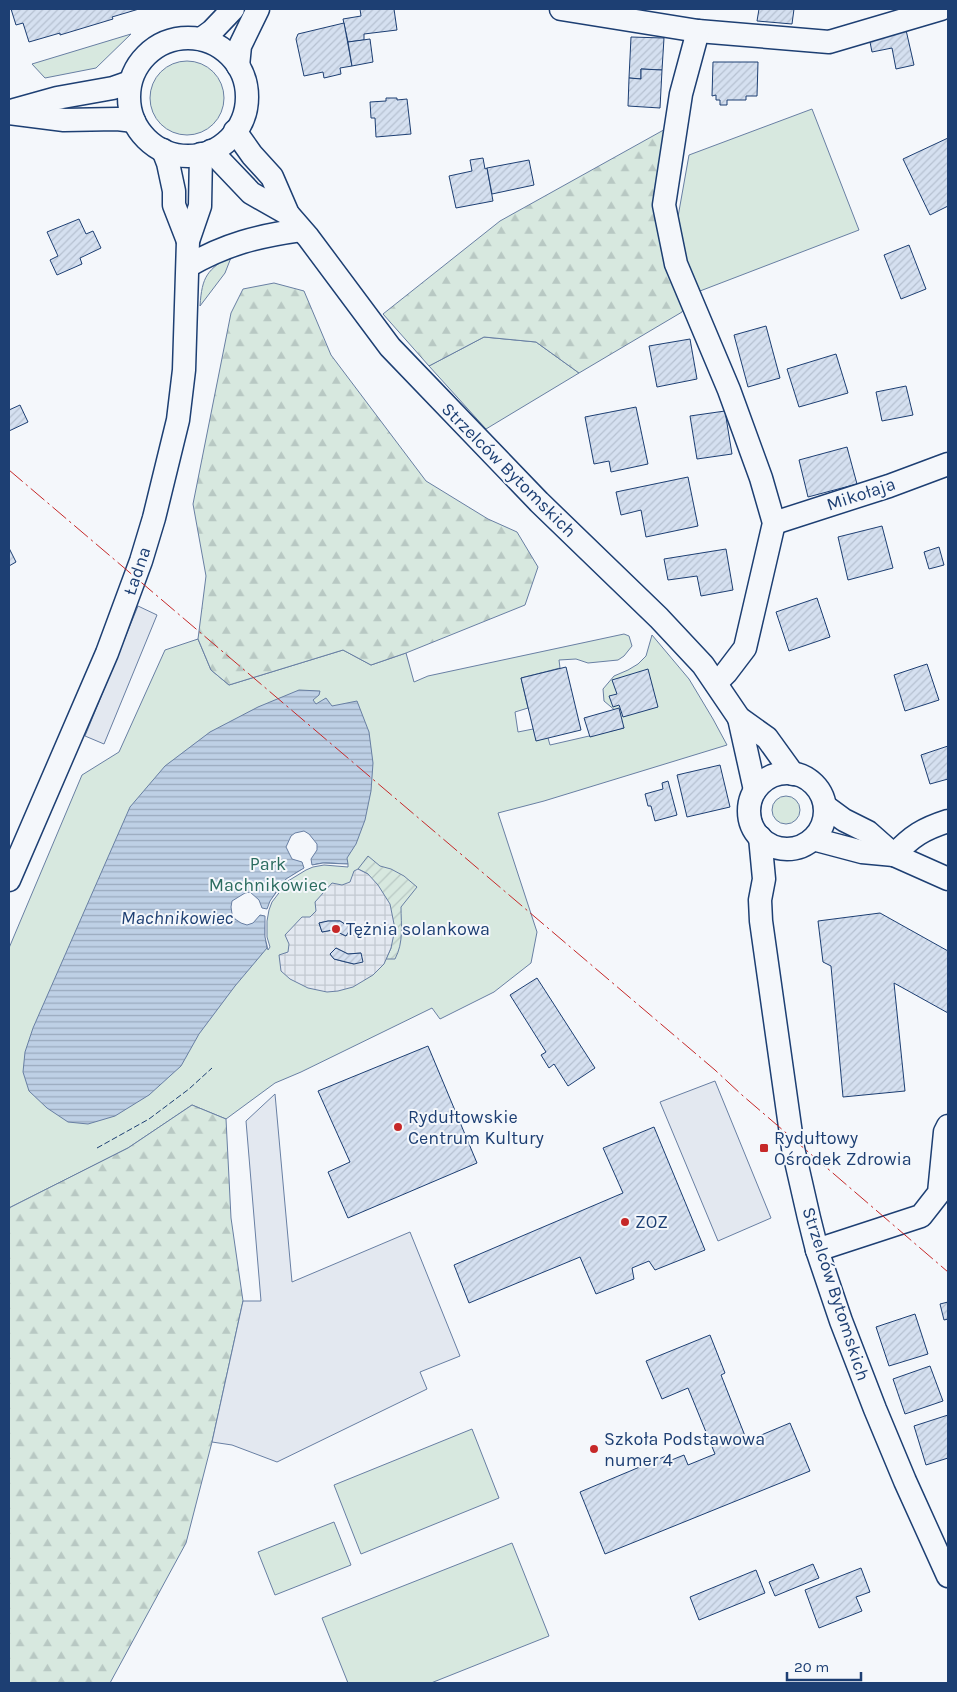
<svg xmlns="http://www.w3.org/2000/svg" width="957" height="1692" font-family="Karla,sans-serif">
  <defs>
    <pattern id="forest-firs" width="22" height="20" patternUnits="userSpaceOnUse" patternTransform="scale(1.25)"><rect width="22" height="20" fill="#d7e8df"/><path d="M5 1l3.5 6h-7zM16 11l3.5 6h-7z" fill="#b8c8c3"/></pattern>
    <pattern id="garden-furrows" width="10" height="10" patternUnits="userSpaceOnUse" patternTransform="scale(1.25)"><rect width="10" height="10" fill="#d7e8df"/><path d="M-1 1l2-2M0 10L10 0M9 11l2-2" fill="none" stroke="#b8c8c3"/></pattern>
    <pattern id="plaza-grid" width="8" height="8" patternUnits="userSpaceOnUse" patternTransform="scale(1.25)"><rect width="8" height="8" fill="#e3e8f0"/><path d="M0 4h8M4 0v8" fill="none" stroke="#c2c8d1"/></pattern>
    <pattern id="water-rules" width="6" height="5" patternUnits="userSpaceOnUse" patternTransform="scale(1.25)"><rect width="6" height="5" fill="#bed0e5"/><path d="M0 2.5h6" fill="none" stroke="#9aaabe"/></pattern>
    <pattern id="building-hatch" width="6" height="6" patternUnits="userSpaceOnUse" patternTransform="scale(1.25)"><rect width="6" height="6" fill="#d5e0f0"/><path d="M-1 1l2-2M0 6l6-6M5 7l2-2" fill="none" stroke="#b6c1d1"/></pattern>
  </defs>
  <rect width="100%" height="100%" fill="#f4f7fb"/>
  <g fill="#d7e8df" stroke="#687fa3">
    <polygon points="131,34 96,68 45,78 32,64"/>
    <circle cx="187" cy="98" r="37"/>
    <polygon points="812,109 859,230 700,291 690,270 676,228 689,155"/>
    <path d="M232 255 225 273 200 306C202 276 207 270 232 255Z"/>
    <polygon points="484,337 536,342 579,373 486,429 429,366"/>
    <polygon points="624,634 629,636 632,646 624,656 618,660 588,663 576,659 559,660 560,668 521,678 528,708 515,712 518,732 533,729 548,738 550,745 624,728 617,712 604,701 603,689 614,676 628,670 638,664 646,656 652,635 689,679 713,719 727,745 544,801 498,813 537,932 531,963 494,992 440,1019 432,1008 301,1072 275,1083 226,1119 192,1105 128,1148 9,1208 9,948 82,775 119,752 165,650 198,639 211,670 229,685 343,650 371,665 406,653 414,682 428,676"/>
    <circle cx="786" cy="810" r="14"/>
    <polygon points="472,1429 499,1498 361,1554 334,1485"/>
    <polygon points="334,1522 351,1565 275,1595 258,1552"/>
    <polygon points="512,1543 549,1636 431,1683 348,1683 322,1618"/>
  </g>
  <g fill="url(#forest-firs)" stroke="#687fa3">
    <polygon points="669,127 657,197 686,302 682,312 579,373 536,342 484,337 429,366 383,314 500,221"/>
    <polygon points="274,283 304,291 331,355 426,481 488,519 517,532 538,567 525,605 406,653 371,665 343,650 229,685 211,670 198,639 206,576 193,504 231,313 243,289"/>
    <polygon points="192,1105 226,1119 231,1218 243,1301 212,1442 186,1543 110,1683 9,1683 9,1208 128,1148"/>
  </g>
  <path fill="url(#garden-furrows)" stroke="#687fa3" d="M368 856 380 866 391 869 404 876 417 887 401 907C401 925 404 942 395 959H386L391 948 368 874 358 869Z"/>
  <g fill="#e3e8f0" stroke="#687fa3">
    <polygon points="138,606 157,615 104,744 85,736"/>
    <polygon points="715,1081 771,1218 718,1241 660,1102"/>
    <polygon points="275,1094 292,1282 410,1232 460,1356 420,1372 427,1389 277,1462 232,1445 212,1442 243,1301 261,1301 246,1121"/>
  </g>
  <path fill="url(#plaza-grid)" stroke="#687fa3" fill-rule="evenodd" d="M358 869 368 874 378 885 390 904 395 929 391 948 384 964 373 975 353 987 338 991 327 992 308 988 290 979 281 971 279 955 288 952 289 944 285 935 302 917H310L316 911 315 902 332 883 342 885 350 882 354 871ZM328 921H340L351 928 346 936 333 930 322 932 319 923ZM336 948 348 954 361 953 354 964 345 962 334 959 330 954Z"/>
  <path fill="url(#water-rules)" stroke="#687fa3" d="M299 690 320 691 319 695 313 700 316 704 326 698 332 706 357 701 369 732 373 763 371 791 365 820 356 844 347 858 348 864C337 864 324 861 313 865 276 877 259 910 267 948L235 986 199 1034 181 1066 149 1095 115 1116 88 1124 68 1122 47 1108 29 1091 23 1072 25 1052 33 1028 130 807 165 766 210 732 258 707Z"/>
  <polygon fill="#f4f7fb" stroke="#687fa3" points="304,831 309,834 317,844 317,850 311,859 312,865 323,863 348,864 348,867 324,865 313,867 306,870 288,881 272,902 269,910 267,921 267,937 270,947 268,950 265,937 265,916 260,915 253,923 247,925 241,923 235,919 232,914 231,907 232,901 245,893 250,892 259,900 262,908 267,909 270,901 286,879 304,868 302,862 292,859 286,847 291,836 295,833"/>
  <g fill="url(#building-hatch)" stroke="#1d3f73">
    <polygon points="11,9 139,9 112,17 113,19 60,35 60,33 29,42 23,23 16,25"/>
    <polygon points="360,9 394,9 397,30 364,34 364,40 348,42 343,19 361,16"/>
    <polygon points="759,9 794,9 792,24 757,21"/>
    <polygon points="344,23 352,66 340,68 341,74 324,78 323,72 304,76 296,39 298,34"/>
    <polygon points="906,30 914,65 896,69 892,48 872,52 869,37"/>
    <polygon points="631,37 664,38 662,70 641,69 641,79 629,78"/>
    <polygon points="370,39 373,62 352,66 348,42"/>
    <polygon points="713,62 758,62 757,96 746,96 746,100 727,100 727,105 720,105 720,100 716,100 716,95 712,96"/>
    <polygon points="641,69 662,70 660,108 628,106 629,78 641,79"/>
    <polygon points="386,98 397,98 397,100 407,99 411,134 376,137 375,118 371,118 370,102 386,101"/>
    <polygon points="948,138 948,206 930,215 903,159"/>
    <polygon points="483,158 485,169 487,168 493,201 456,208 449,176 472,171 470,160"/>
    <polygon points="529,160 534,185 492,194 487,168"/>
    <polygon points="79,219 86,234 93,231 101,248 80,258 82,264 57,275 50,260 58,256 47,232"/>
    <polygon points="909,245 926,289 901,299 884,255"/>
    <polygon points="766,326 780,378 748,387 734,335"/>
    <polygon points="690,339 697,379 657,387 649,346"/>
    <polygon points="836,354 848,393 799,407 787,369"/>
    <polygon points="906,386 913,415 882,421 876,392"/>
    <polygon points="20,405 28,422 9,431 9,410"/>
    <polygon points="636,407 648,464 611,472 609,461 594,464 585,417"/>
    <polygon points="725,411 732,454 697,459 690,416"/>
    <polygon points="847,447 857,484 808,497 799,460"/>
    <polygon points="688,477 698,526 646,537 641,510 621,515 616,492"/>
    <polygon points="882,526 893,568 848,580 838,537"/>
    <polygon points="939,547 944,565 929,569 924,552"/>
    <polygon points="9,548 16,562 9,566"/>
    <polygon points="726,549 733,590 701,596 697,576 668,580 664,559"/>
    <polygon points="817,598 830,637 789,651 776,612"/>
    <polygon points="927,664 939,700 905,711 894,675"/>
    <polygon points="566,667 581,730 536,741 521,678"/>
    <polygon points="648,669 658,707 623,717 619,705 613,707 609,696 617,694 612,680"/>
    <polygon points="619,708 624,728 590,737 584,718"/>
    <polygon points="948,746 948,779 930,784 921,755"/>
    <polygon points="720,765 730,807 687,817 677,775"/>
    <polygon points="668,781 677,815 655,821 651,806 648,806 645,794 663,789 662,783"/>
    <polygon points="880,913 948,951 948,1013 894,983 905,1091 843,1097 831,966 823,962 818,921"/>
    <polygon points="328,921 340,921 351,928 346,936 333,930 322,932 319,923"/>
    <polygon points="336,948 348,954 361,953 363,962 354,964 334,959 330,954"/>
    <polygon points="537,978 595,1068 568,1086 554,1064 549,1068 541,1055 546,1052 510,995"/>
    <polygon points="428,1046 477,1163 348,1218 328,1172 350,1162 318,1091"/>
    <polygon points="654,1127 705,1250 655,1270 649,1261 632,1268 634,1279 596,1294 580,1257 469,1303 454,1265 623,1193 603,1148"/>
    <polygon points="948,1302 948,1319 944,1320 940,1304"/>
    <polygon points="915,1314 928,1354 889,1366 876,1327"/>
    <polygon points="710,1335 725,1373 721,1375 747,1441 790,1423 810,1471 605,1554 580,1492 666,1456 669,1461 684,1455 688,1465 715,1454 688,1388 662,1399 646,1361"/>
    <polygon points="930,1366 943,1401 905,1414 893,1379"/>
    <polygon points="948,1415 948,1458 926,1465 914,1426"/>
    <polygon points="813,1564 819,1578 775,1596 769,1582"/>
    <polygon points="861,1568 870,1592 856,1597 862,1611 819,1628 805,1590"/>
    <polygon points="756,1570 765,1593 699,1620 690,1597"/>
  </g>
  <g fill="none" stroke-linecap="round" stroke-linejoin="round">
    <g stroke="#1d3f73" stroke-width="25">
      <g id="minor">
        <polyline points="561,9 698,31 829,42 941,9"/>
        <polyline points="698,31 681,94 664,205 676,264 729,390 761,478 774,523 745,648 726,673 716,683"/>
        <circle cx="188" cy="97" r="59"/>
        <polyline points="201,39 212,31 233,9"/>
        <polyline points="238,66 240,46 258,9"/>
        <polyline points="14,110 57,98 113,88 130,82"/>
        <polyline points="9,113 64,120 117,119 134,121"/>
        <polyline points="235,131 252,155 272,177 288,214 308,237 390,347 539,502 659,618 703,665 739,718 767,738 793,774"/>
        <polyline points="163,150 168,163 174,191 174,205 188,241"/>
        <polyline points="211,151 251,193 288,214"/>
        <path d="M188 266C226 244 258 236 301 230"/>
        <polyline points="774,523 889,486 948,464"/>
        <polyline points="739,718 755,790"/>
        <circle cx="787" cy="811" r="38"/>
        <polyline points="825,806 844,820 868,832 894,855 948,879"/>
        <polyline points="760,837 764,879 760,900 761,921 793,1148 809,1218 817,1250 841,1321 875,1409 905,1481 948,1576"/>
        <polyline points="813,839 862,852 894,855"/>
        <path d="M894 855C912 836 923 829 948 821"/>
        <polyline points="9,880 107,653 141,561 154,518 178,420 184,370 188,241 200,206 201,154"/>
        <polyline points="817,1250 921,1216 939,1193 945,1132 948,1126"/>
      </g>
    </g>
    <use href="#minor" stroke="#f4f7fb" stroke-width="22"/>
    <polyline stroke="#1d3f73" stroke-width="1" stroke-dasharray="6 2.5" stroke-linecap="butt" points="97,1148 149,1119 189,1089 212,1068"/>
    <polyline stroke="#c62828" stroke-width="1" stroke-dasharray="18 4 2.5 4" stroke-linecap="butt" points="9,470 715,1070 742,1095 948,1272"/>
  </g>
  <g fill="#c62828" stroke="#f4f7fb" stroke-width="2">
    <circle cx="336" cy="929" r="5"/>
    <circle cx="398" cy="1127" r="5"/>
    <rect x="759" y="1143" width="10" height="10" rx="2.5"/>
    <circle cx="625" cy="1222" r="5"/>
    <circle cx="594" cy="1449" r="5"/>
  </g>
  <g text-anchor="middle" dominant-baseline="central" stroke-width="4" stroke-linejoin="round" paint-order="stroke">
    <g font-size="18" fill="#1d3f73" stroke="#f4f7fb">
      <text transform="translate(509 470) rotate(45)">Strzelców Bytomskich</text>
      <text transform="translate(861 494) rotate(-18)">Mikołaja</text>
      <text transform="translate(137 571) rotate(-71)">Ładna</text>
      <text transform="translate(836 1294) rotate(72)">Strzelców Bytomskich</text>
    </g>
    <g font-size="18" fill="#2c6c60" stroke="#f4f7fb">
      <text x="268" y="864">Park<tspan x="268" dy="21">Machnikowiec</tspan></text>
    </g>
    <g font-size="18" fill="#1d3f73" stroke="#f4f7fb" text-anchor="start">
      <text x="346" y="929">Tężnia solankowa</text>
      <text x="408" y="1117">Rydułtowskie<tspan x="408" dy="21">Centrum Kultury</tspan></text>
      <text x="774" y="1138">Rydułtowy<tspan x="774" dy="21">Ośrodek Zdrowia</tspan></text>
      <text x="635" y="1222">ZOZ</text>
      <text x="604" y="1439">Szkoła Podstawowa<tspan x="604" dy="21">numer 4</tspan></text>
    </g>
    <g font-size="19" font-style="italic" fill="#1d3f73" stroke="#f4f7fb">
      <text x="177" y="918">Machnikowiec</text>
    </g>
  </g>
  <rect width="957" height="1692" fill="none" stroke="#1d3f73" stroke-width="20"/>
  <path d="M787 1672v8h74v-8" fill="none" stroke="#1d3f73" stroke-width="2.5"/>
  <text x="794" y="1672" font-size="15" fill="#1d3f73" stroke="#f4f7fb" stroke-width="4" paint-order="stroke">20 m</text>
</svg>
